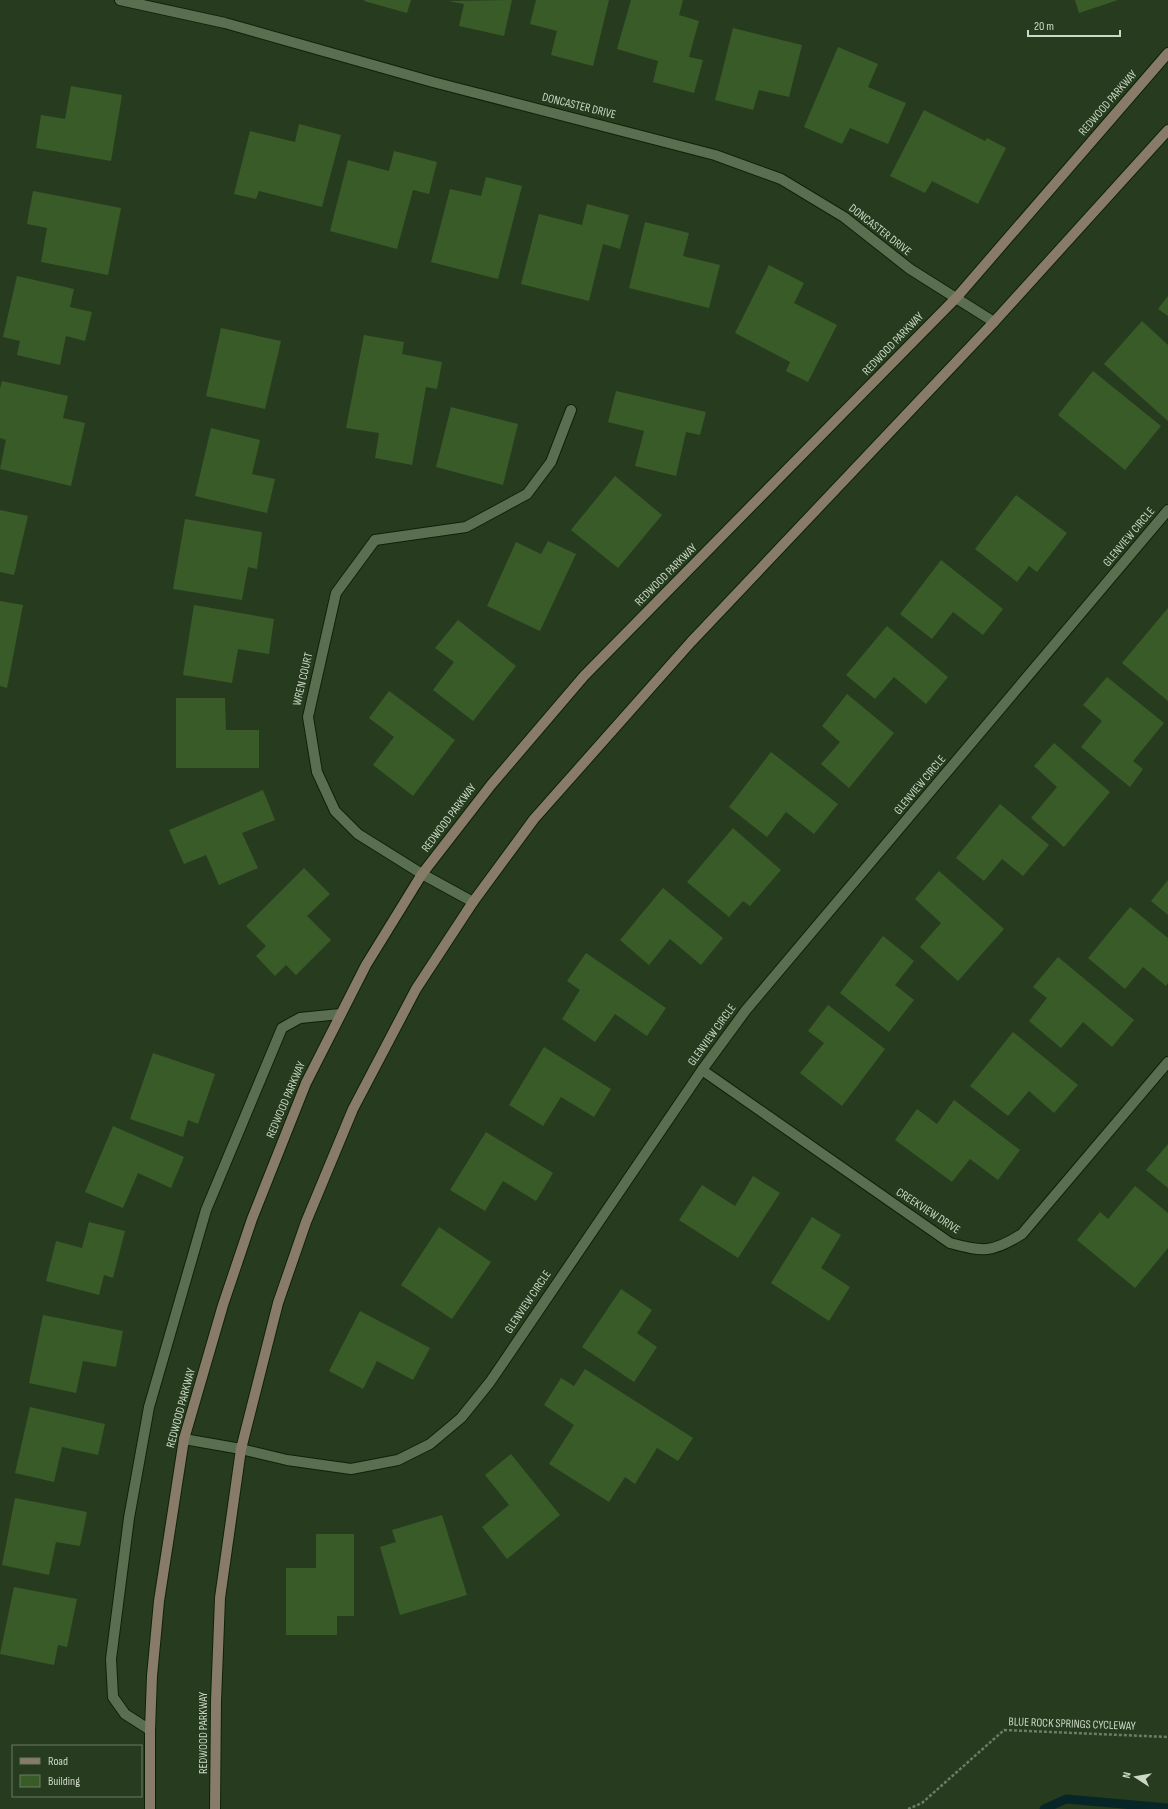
<svg xmlns="http://www.w3.org/2000/svg" width="1168" height="1809" font-family="'Sofia Sans Condensed',sans-serif">
  <rect width="100%" height="100%" fill="#273c1f"/>
  <g fill="none" stroke-linecap="round" stroke-linejoin="round">
    <polyline stroke="#072627" stroke-width="9" points="1044,1809 1066,1799 1168,1808"/>
  </g>
  <g fill="#385b28">
    <polygon points="365,0 411,0 407,13 364,1"/>
    <polygon points="512,0 504,36 459,26 464,4 448,1"/>
    <polygon points="536,0 609,0 593,66 551,55 557,31 530,24"/>
    <polygon points="631,0 683,0 679,15 699,21 689,57 703,60 694,93 653,82 658,61 617,49"/>
    <polygon points="1075,0 1118,0 1079,13"/>
    <polygon points="733,28 802,45 789,97 759,90 753,110 715,100"/>
    <polygon points="838,47 878,64 868,87 906,103 888,144 850,128 842,144 804,127"/>
    <polygon points="71,86 122,95 111,161 36,148 41,115 65,119"/>
    <polygon points="924,110 985,141 987,138 1006,148 978,204 932,181 925,193 890,176"/>
    <polygon points="299,124 341,135 322,207 259,191 256,199 234,194 250,131 295,142"/>
    <polygon points="394,151 437,162 429,194 413,190 397,249 330,231 348,160 389,171"/>
    <polygon points="486,177 522,186 498,279 431,262 450,189 481,196"/>
    <polygon points="33,191 121,208 108,275 41,262 47,228 27,224"/>
    <polygon points="587,204 629,215 620,249 603,244 589,301 521,284 539,214 582,225"/>
    <polygon points="645,222 689,233 683,256 720,265 709,308 629,288"/>
    <polygon points="769,265 804,283 794,303 837,325 808,382 786,371 790,362 735,333"/>
    <polygon points="17,276 74,289 70,307 92,312 85,341 66,336 60,365 17,355 20,341 3,337"/>
    <polygon points="1168,296 1168,316 1158,309"/>
    <polygon points="1142,321 1168,345 1168,421 1104,364"/>
    <polygon points="221,328 281,341 265,409 206,396"/>
    <polygon points="364,335 404,342 402,354 442,362 437,389 426,387 412,465 375,458 379,433 346,428"/>
    <polygon points="1093,371 1161,426 1125,470 1058,415"/>
    <polygon points="2,381 68,396 63,418 85,423 71,486 0,469 6,440 0,438 0,389"/>
    <polygon points="616,391 706,412 700,435 686,432 676,476 635,466 644,431 608,422"/>
    <polygon points="451,407 518,424 503,485 436,467"/>
    <polygon points="211,428 260,440 252,474 275,479 267,513 195,496"/>
    <polygon points="615,476 662,515 618,568 571,530"/>
    <polygon points="1016,495 1067,533 1037,572 1029,566 1017,582 975,549"/>
    <polygon points="0,510 28,516 14,575 0,572"/>
    <polygon points="185,519 262,532 257,569 248,567 242,600 173,589"/>
    <polygon points="548,541 576,554 540,631 487,606 516,542 541,554"/>
    <polygon points="941,560 1003,609 983,635 953,612 932,639 900,614"/>
    <polygon points="0,601 23,605 7,688 0,686"/>
    <polygon points="194,605 274,619 269,654 238,649 232,683 183,675"/>
    <polygon points="1168,608 1168,701 1122,663"/>
    <polygon points="458,620 516,666 473,721 433,690 454,662 435,648"/>
    <polygon points="887,626 948,677 926,704 894,677 875,699 846,675"/>
    <polygon points="1107,677 1164,723 1133,761 1143,769 1130,787 1081,747 1102,721 1083,705"/>
    <polygon points="389,691 455,740 413,796 373,765 394,737 369,718"/>
    <polygon points="847,694 894,733 849,788 821,764 840,742 822,726"/>
    <polygon points="176,698 225,698 226,730 259,730 259,768 176,768"/>
    <polygon points="1054,743 1110,792 1064,847 1031,818 1057,787 1034,766"/>
    <polygon points="771,752 838,804 814,834 786,812 767,837 729,807"/>
    <polygon points="263,790 275,820 242,833 258,868 219,885 206,855 184,864 169,830"/>
    <polygon points="1000,804 1049,845 1023,876 1002,859 984,881 956,858"/>
    <polygon points="733,828 781,870 750,906 743,901 729,917 687,882"/>
    <polygon points="304,868 330,894 307,916 331,940 296,975 286,965 275,976 256,956 266,946 246,926"/>
    <polygon points="939,871 1004,929 958,981 920,947 941,923 915,899"/>
    <polygon points="1168,880 1168,915 1151,901"/>
    <polygon points="663,888 723,938 701,965 670,939 649,965 620,940"/>
    <polygon points="1130,907 1168,938 1168,983 1166,986 1143,967 1125,989 1088,958"/>
    <polygon points="883,936 914,961 895,985 914,1000 889,1032 840,993"/>
    <polygon points="586,953 666,1008 647,1036 615,1014 595,1042 562,1019 580,990 567,981"/>
    <polygon points="1058,957 1134,1020 1112,1047 1083,1022 1061,1048 1029,1021 1047,998 1033,987"/>
    <polygon points="828,1005 885,1049 842,1106 800,1073 824,1043 808,1031"/>
    <polygon points="1013,1032 1078,1085 1054,1113 1029,1091 1008,1116 970,1086"/>
    <polygon points="544,1047 611,1089 594,1117 561,1097 543,1126 509,1105"/>
    <polygon points="153,1053 215,1074 198,1124 188,1120 183,1137 130,1119"/>
    <polygon points="954,1100 1020,1150 998,1180 970,1159 952,1182 895,1140 917,1109 937,1124"/>
    <polygon points="113,1126 184,1157 171,1188 138,1173 123,1208 85,1192"/>
    <polygon points="486,1132 553,1173 536,1201 503,1181 485,1211 450,1190"/>
    <polygon points="1168,1144 1168,1188 1146,1170"/>
    <polygon points="753,1176 780,1193 738,1258 679,1220 702,1185 735,1206"/>
    <polygon points="1135,1186 1168,1213 1168,1248 1135,1288 1077,1240 1100,1212 1108,1219"/>
    <polygon points="812,1217 841,1235 821,1268 850,1287 829,1321 771,1283"/>
    <polygon points="89,1222 125,1231 113,1278 104,1275 99,1295 46,1281 56,1241 82,1248"/>
    <polygon points="439,1227 491,1262 452,1319 401,1285"/>
    <polygon points="621,1289 652,1310 637,1333 657,1347 634,1382 582,1347"/>
    <polygon points="360,1311 430,1348 413,1380 377,1361 363,1389 329,1371"/>
    <polygon points="43,1315 123,1331 116,1367 83,1361 76,1393 29,1383"/>
    <polygon points="585,1369 693,1438 678,1461 657,1448 635,1484 625,1477 609,1502 549,1464 574,1425 544,1405 561,1378 574,1386"/>
    <polygon points="30,1407 105,1424 98,1455 62,1447 54,1482 15,1473"/>
    <polygon points="511,1454 560,1515 507,1559 482,1527 509,1505 485,1475"/>
    <polygon points="15,1498 87,1512 80,1546 56,1542 49,1575 2,1565"/>
    <polygon points="442,1515 467,1595 400,1615 380,1547 396,1542 392,1530"/>
    <polygon points="316,1534 354,1534 354,1616 337,1616 337,1635 286,1635 286,1568 316,1568"/>
    <polygon points="14,1587 77,1599 67,1647 58,1645 54,1665 0,1654"/>
  </g>
  <g fill="none" stroke-linecap="round" stroke-linejoin="round">
    <g stroke="#0f2206" stroke-width="12">
      <polyline id="service" points="375,540 466,527 527,494 551,462 571,410"/>
    </g>
    <g stroke="#0f2206" stroke-width="12">
      <g id="minor">
        <polyline points="120,0 225,23 433,82 715,155 781,179 844,217 910,269 994,322"/>
        <polyline points="375,540 336,593 308,717 317,772 335,811 358,834 422,874 473,902"/>
        <path d="M702 1070 950 1243C983 1252 992 1253 1022 1234L1168 1062"/>
        <polyline points="184,1439 241,1449 287,1460 351,1469 398,1460 430,1444 461,1418 490,1382 702,1070 746,1010 1168,510"/>
        <polyline points="150,1730 125,1714 113,1697 111,1659 129,1518 149,1407 206,1210 282,1028 300,1018 340,1014"/>
      </g>
    </g>
    <g stroke="#0f2206" stroke-width="12">
      <g id="secondary">
        <polyline points="150,1809 150,1730 152,1676 159,1601 184,1439 223,1305 252,1219 306,1083 366,965 422,874 491,785 584,676 957,297 1168,53"/>
        <polyline points="215,1809 216,1701 220,1598 241,1449 278,1303 306,1222 353,1109 416,989 473,902 534,819 691,642 994,322 1168,130"/>
      </g>
    </g>
    <polyline stroke="#6b7d64" stroke-width="2.5" stroke-dasharray="3 2" stroke-linecap="butt" points="908,1809 922,1803 1004,1730 1168,1737"/>
    <use href="#service" stroke="#596f50" stroke-width="10"/>
    <use href="#minor" stroke="#596f50" stroke-width="10"/>
    <use href="#secondary" stroke="#887b67" stroke-width="10"/>
  </g>
  <g text-anchor="middle" dominant-baseline="central" stroke-width="3" stroke-linejoin="round" paint-order="stroke">
    <g font-size="12" fill="#cbd8c6" stroke="#273c1f">
      <text transform="translate(1108 103) rotate(-49)">REDWOOD PARKWAY</text>
      <text transform="translate(579 106) rotate(14)">DONCASTER DRIVE</text>
      <text transform="translate(880 230) rotate(38)">DONCASTER DRIVE</text>
      <text transform="translate(893 344) rotate(-46)">REDWOOD PARKWAY</text>
      <text transform="translate(1129 537) rotate(-50)">GLENVIEW CIRCLE</text>
      <text transform="translate(666 575) rotate(-45)">REDWOOD PARKWAY</text>
      <text transform="translate(303 679) rotate(-77)">WREN COURT</text>
      <text transform="translate(920 785) rotate(-50)">GLENVIEW CIRCLE</text>
      <text transform="translate(449 818) rotate(-53)">REDWOOD PARKWAY</text>
      <text transform="translate(712 1035) rotate(-54)">GLENVIEW CIRCLE</text>
      <text transform="translate(286 1100) rotate(-67)">REDWOOD PARKWAY</text>
      <text transform="translate(928 1211) rotate(33)">CREEKVIEW DRIVE</text>
      <text transform="translate(528 1302) rotate(-56)">GLENVIEW CIRCLE</text>
      <text transform="translate(181 1408) rotate(-75)">REDWOOD PARKWAY</text>
      <text transform="translate(1072 1724) rotate(2)">BLUE ROCK SPRINGS CYCLEWAY</text>
      <text transform="translate(203 1733) rotate(-90)">REDWOOD PARKWAY</text>
    </g>
  </g>
  <rect x="12" y="1745" width="130" height="52" fill="#273c1f" stroke="#697a62"/>
  <rect x="20" y="1758" width="20" height="6" fill="#887b67" stroke="#697a62"/>
  <text x="48" y="1765" font-size="12" fill="#cbd8c6">Road</text>
  <rect x="20" y="1775" width="20" height="12" fill="#385b28" stroke="#697a62"/>
  <text x="48" y="1785" font-size="12" fill="#cbd8c6">Building</text>
  <g transform="translate(1136 1777) rotate(282)" stroke="#273c1f" stroke-width="3" paint-order="stroke">
  <path d="M0-3L7 15L0 10L-7 15Z" fill="#cbd8c6"/>
  <text y="-6" font-size="11" font-weight="bold" text-anchor="middle" fill="#cbd8c6">N</text>
  </g>
  <path d="M1028 30v6h92v-6" fill="none" stroke="#cbd8c6" stroke-width="2"/>
  <text x="1034" y="30" font-size="12" fill="#cbd8c6" stroke="#273c1f" stroke-width="3" paint-order="stroke">20 m</text>
</svg>
